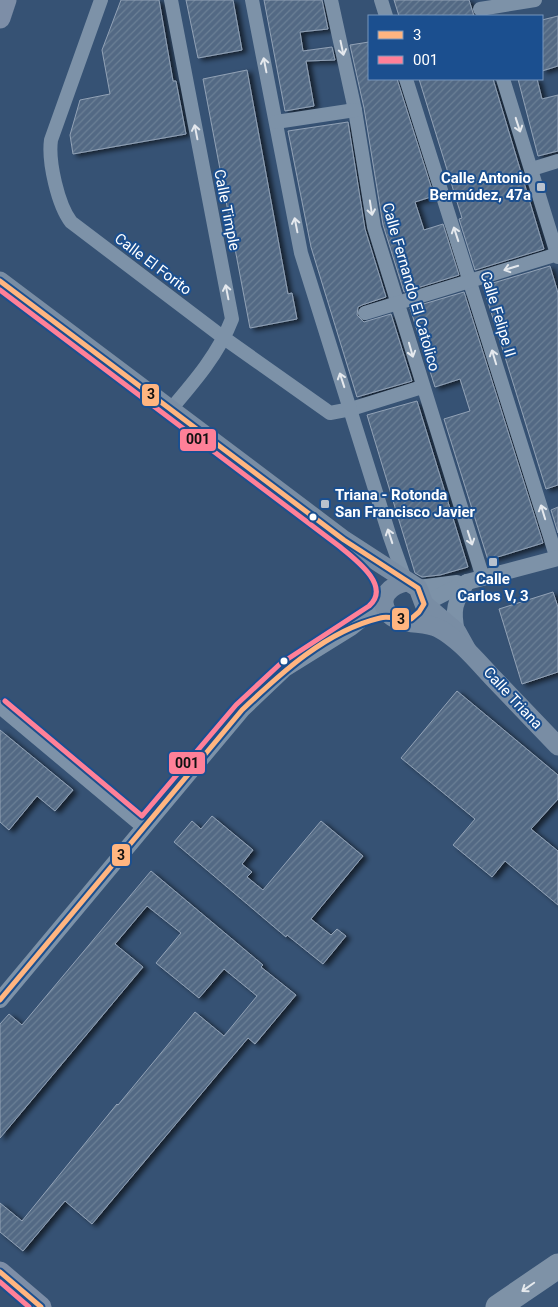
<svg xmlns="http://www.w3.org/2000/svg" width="558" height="1307" font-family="Roboto,sans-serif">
  <defs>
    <pattern id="building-hatch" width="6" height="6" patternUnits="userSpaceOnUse" patternTransform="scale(1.25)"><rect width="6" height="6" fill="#526984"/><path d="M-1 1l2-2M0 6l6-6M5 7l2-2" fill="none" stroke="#6c8096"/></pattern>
    <filter id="shadow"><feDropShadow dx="4.5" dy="2.5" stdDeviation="2.5" flood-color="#0009"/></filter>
  </defs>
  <rect width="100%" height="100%" fill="#365274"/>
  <g fill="url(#building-hatch)" stroke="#92a2b6" filter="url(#shadow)">
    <polygon points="121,0 159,0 173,81 176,81 186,134 73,154 70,135 80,100 110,94 102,50"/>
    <polygon points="186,0 233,0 242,50 198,58"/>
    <polygon points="264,0 322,0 328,29 300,32 303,51 332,47 335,60 306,61 314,106 285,111"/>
    <polygon points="394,0 469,0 474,16 399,16"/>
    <polygon points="558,16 558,66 542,71 542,20"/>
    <polygon points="369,42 369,79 397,79 434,196 415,202 424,230 443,224 459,275 404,292 383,225 364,108 350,45"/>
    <polygon points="247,70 288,294 292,293 297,319 250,328 203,79"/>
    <polygon points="419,79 493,79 544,249 475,270 459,219 462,218"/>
    <polygon points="518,79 537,79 542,99 558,95 558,151 538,156"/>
    <polygon points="348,122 365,229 386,297 362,305 358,307 357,315 364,322 391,314 412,381 357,397 311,247 288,131"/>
    <polygon points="550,266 558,293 558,485 546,489 483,286"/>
    <polygon points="464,292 543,543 488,560 444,419 470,411 460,379 435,387 410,308"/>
    <polygon points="417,401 468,567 440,575 422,577 415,573 367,415"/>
    <polygon points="558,507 558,533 551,510"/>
    <polygon points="553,592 558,607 558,672 522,684 499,609"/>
    <polygon points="457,691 558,775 558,799 531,829 558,851 558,905 505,861 492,877 453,845 475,819 401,758"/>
    <polygon points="0,730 73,790 55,811 37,796 9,830 0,822"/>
    <polygon points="212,816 253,850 242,864 252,872 247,877 263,890 321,821 363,856 311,919 331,935 337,929 346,936 323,964 287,935 286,937 174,842 192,821 201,829"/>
    <polygon points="151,871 263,965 261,967 296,995 255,1044 248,1038 92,1224 65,1201 23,1251 0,1232 0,1203 22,1221 117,1104 118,1105 195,1012 224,1036 257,996 224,969 199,998 156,963 181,933 147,906 115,944 143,967 0,1138 0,1024 9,1014 22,1025"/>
  </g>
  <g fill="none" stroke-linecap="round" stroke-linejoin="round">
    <g stroke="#7d92a8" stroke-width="14">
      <path d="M101 0 51 140C48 162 58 205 71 222L224 338 330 413 351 409 422 387"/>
      <polyline points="252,0 301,253 390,537 406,582"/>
      <polyline points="331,0 355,110 374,227 483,578"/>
      <polyline points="381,0 386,16"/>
      <polyline points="480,9 535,0"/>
      <polyline points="406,79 557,559"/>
      <polyline points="503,79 558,257"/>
      <polyline points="276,122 355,110"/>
      <polyline points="532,169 558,161"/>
      <polyline points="365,313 558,254"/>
      <path d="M171 409C195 381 219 353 232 319L171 0"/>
      <polyline points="0,707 143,827"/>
    </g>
    <g stroke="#7d92a8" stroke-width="16">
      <polyline points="418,588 457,583"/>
      <polyline points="424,604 467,582 558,558"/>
      <path d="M457 632C452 609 455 603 467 582"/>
      <polyline points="0,1000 242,710 285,669 351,628 384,602"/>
    </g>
    <g stroke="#798da4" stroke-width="19">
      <polyline points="0,281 344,540 418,588 424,604 457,632 467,650"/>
      <path d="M406 582C392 585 376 597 388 613 398 626 424 621 438 628 459 639 476 660 492 677 514 700 536 723 558 746"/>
    </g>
    <g stroke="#7d8ea7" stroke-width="21">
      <polyline points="0,18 6,0"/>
      <polyline points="0,1272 41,1307"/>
    </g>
    <polyline stroke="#7e92a7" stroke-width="25" points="498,1307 558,1266"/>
    <g stroke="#1b4f8f" stroke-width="9">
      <g id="bus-1">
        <path d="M0 281 344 540 418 588 424 604 419 612 411 619C400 621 390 615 380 618 326 631 281 673 242 710L0 1000"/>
        <polyline points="0,1272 41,1307"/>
      </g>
    </g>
    <g stroke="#1b4f8f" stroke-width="9">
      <g id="bus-2">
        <path d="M0 290 339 546C355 559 392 586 369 606L280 664 236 705 142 816 5 701"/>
        <polyline points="0,1282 29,1307"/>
      </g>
    </g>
    <use href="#bus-1" stroke="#ffb580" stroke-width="5"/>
    <use href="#bus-2" stroke="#ff8098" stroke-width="5"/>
  </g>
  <defs><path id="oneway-shaft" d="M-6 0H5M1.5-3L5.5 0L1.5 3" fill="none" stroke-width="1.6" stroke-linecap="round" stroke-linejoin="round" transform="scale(1.25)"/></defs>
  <g stroke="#e5e9ee">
    <use href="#oneway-shaft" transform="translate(342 48) rotate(78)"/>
    <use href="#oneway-shaft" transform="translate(265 65) rotate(-101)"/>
    <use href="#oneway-shaft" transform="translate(518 125) rotate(72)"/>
    <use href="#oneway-shaft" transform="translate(196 132) rotate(-101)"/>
    <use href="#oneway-shaft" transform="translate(371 208) rotate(81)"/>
    <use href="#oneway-shaft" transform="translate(296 225) rotate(-101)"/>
    <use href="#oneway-shaft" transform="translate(456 234) rotate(-108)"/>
    <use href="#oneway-shaft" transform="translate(511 268) rotate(163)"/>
    <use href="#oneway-shaft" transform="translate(227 292) rotate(-101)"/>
    <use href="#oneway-shaft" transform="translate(411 350) rotate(74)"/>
    <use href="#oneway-shaft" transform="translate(494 357) rotate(-107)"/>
    <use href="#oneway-shaft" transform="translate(342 380) rotate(-108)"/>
    <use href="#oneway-shaft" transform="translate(543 512) rotate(-107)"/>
    <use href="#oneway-shaft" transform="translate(390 536) rotate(-108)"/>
    <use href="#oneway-shaft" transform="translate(470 538) rotate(72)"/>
  </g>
  <use stroke="#e5e9ed" href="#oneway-shaft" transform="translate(528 1287) rotate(145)"/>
  <g fill="#b9c2ce" stroke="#1b4f8f" stroke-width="2">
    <rect x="536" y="182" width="10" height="10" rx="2.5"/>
    <rect x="320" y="499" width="10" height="10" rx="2.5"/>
    <rect x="488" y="557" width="10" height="10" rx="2.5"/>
  </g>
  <g fill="#fff" stroke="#1b4f8f" stroke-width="2">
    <circle cx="313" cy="517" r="4.5"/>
    <circle cx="284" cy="661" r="4.5"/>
  </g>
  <g text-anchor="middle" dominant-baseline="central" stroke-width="4" stroke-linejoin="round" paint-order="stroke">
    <g font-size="15" font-weight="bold" fill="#fff" stroke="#1b4f8f" text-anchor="end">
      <text x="531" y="178">Calle Antonio<tspan x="531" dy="17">Bermúdez, 47a</tspan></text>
      <text x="335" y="495" text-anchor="start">Triana - Rotonda<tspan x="335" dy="17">San Francisco Javier</tspan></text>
      <text x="493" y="579" text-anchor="middle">Calle<tspan x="493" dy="17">Carlos V, 3</tspan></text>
    </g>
    <g font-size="15" fill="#fff" stroke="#1b4f8f">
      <text transform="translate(227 210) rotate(79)">Calle Timple</text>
      <text transform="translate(153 264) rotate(37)">Calle El Forito</text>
      <text transform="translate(411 287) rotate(74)">Calle Fernando El Catolico</text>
      <text transform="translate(498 314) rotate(73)">Calle Felipe II</text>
      <text transform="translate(513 698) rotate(47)">Calle Triana</text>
    </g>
  </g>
  <g stroke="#1b4f8f" stroke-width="2">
    <rect x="141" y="383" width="19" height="24" rx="5" fill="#ffb580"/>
    <rect x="179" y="428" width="38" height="24" rx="5" fill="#ff8098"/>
    <rect x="391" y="607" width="19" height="24" rx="5" fill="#ffb580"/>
    <rect x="168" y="751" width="38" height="24" rx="5" fill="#ff8098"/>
    <rect x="111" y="843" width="20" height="24" rx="5" fill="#ffb580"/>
  </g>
  <g font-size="14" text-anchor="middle" font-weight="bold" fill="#111">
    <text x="151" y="399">3</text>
    <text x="198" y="444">001</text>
    <text x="401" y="624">3</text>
    <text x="187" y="768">001</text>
    <text x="121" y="860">3</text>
  </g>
  <rect x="368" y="15" width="175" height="65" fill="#1b4f8f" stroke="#7695bc"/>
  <rect x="378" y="31" width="25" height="8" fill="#ffb580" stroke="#7695bc"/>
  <text x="413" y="40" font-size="15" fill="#ffffff">3</text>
  <rect x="378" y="56" width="25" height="8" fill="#ff8098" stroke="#7695bc"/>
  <text x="413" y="65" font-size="15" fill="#ffffff">001</text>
</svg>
